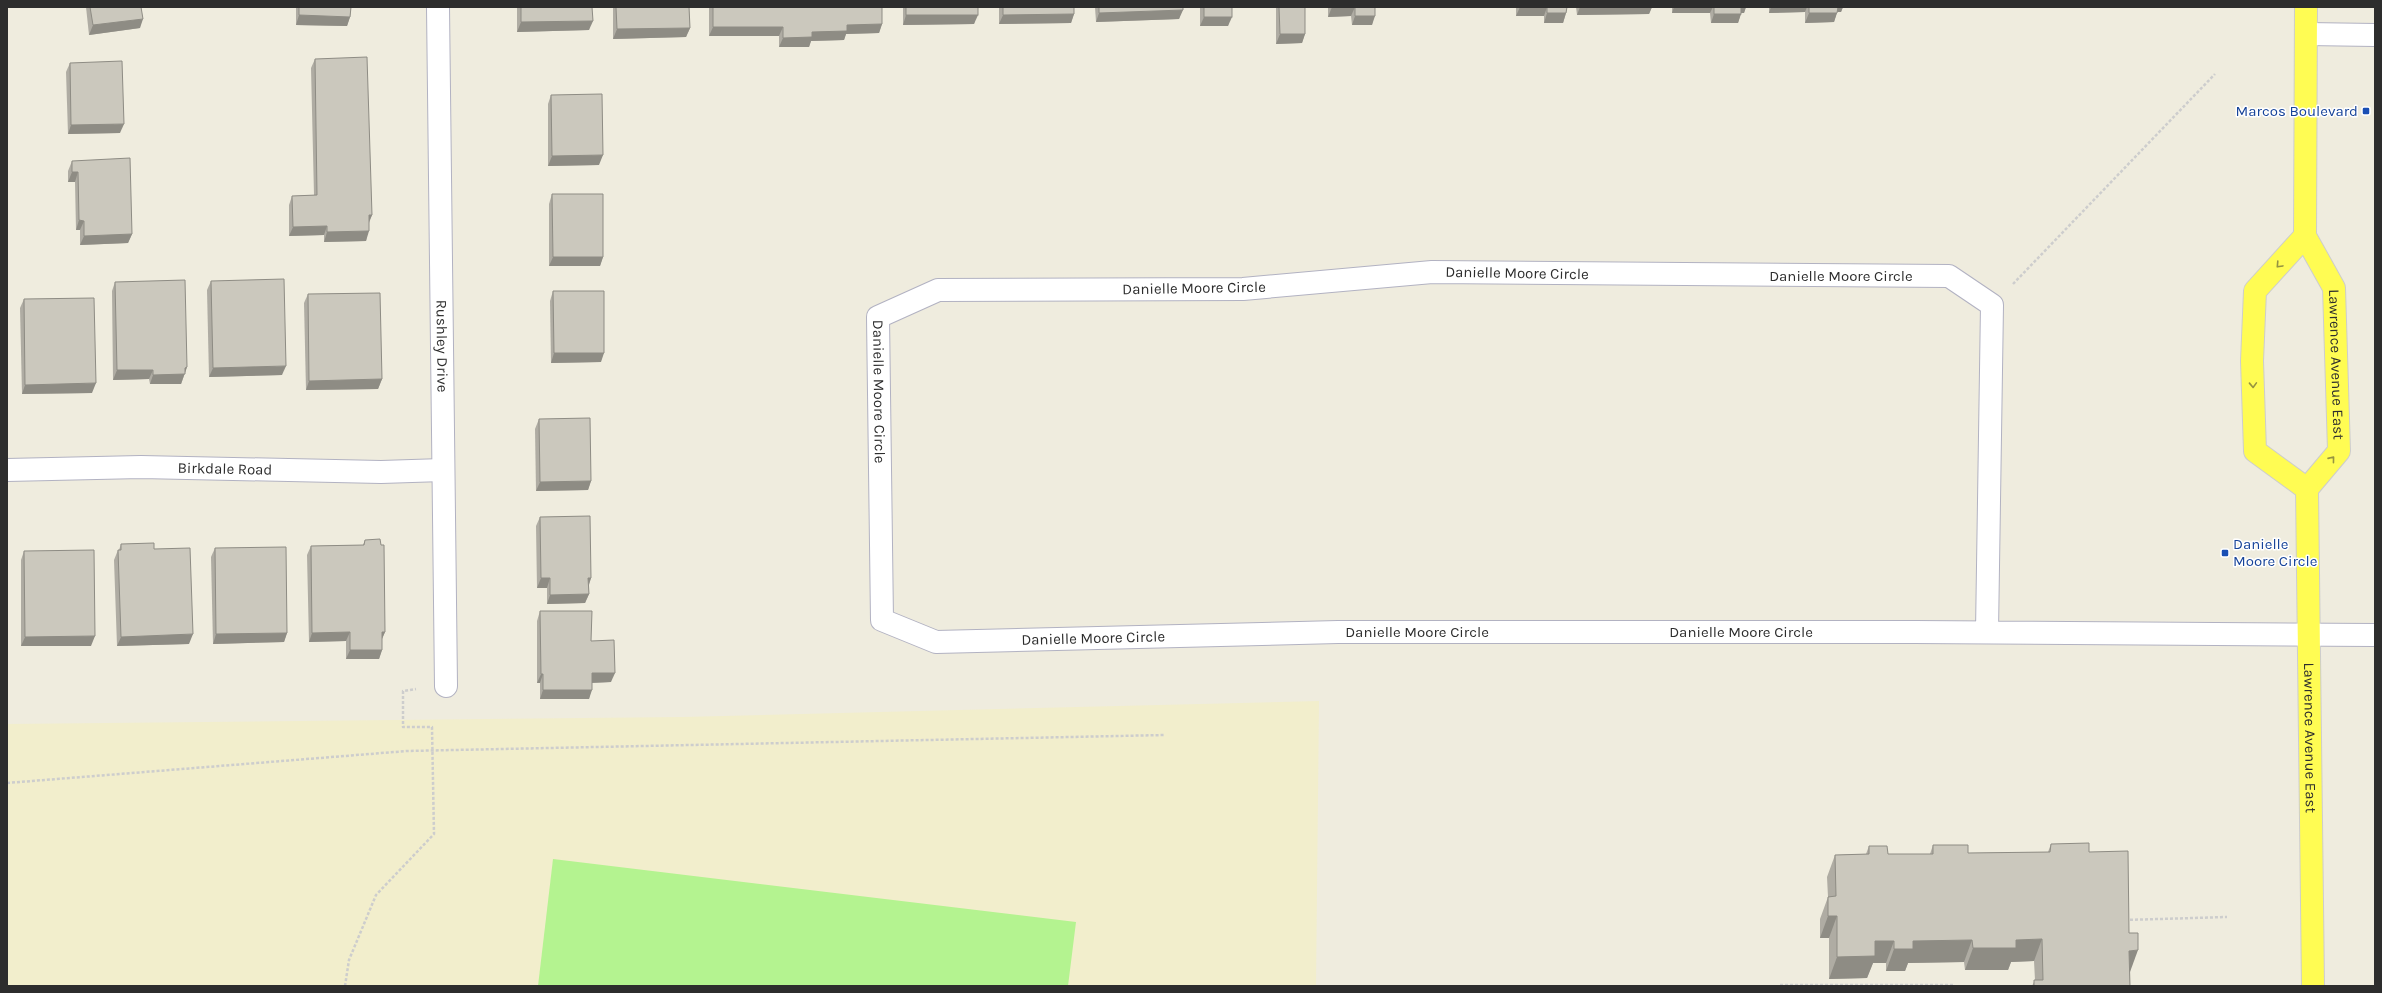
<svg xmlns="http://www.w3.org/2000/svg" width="2382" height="993" font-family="Karla,sans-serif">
  <rect width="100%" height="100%" fill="#efecde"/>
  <polygon fill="#f2eecc" points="1319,701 1316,986 7,986 7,724 683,717"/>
  <polygon fill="#b4f390" points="553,859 1076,922 1068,986 538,986"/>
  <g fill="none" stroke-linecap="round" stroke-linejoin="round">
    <g stroke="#b2b2c2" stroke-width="24">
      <g id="minor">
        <path id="s1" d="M438 7 446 686"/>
        <polyline points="2307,34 2375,35"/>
        <path id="s2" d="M7 470 141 467 381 472 443 470"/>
        <path id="s3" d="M1987 632 1992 305 1949 276 1432 272 1243 289 938 290 878 317 882 620 936 642 1338 632H1914L2375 635"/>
      </g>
    </g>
    <g stroke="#cdcdcd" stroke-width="24">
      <g id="major">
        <path id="s4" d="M2306 7 2305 236 2334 288 2339 451 2307 489 2313 986"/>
        <polyline points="2305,236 2255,291 2252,361 2255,451 2307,489"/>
      </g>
    </g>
    <g stroke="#cdcdcd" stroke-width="2.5" stroke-dasharray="3 2" stroke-linecap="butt">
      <polyline points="2013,284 2215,74"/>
      <polyline points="7,783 407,751 1165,735"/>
      <polyline points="2125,920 2227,917"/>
      <polyline points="1780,985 1953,985"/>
      <polyline points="345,986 349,960 376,895 434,834 432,727 403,727 403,691 416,689"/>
    </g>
    <use href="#minor" stroke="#fff" stroke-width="22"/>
    <use href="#major" stroke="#fffc53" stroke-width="22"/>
  </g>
  <g fill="#afaca3">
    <polygon points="86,7 141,7 140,28 89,35"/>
    <polygon points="296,7 351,7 350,17 347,26 296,25"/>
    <polygon points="517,7 592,7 589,30 517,32"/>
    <polygon points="613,7 689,7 690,28 686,37 613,39"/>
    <polygon points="709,7 882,7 882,24 879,33 846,34 844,40 811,41 809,47 779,47 779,36 709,36"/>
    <polygon points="903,7 978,7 974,24 903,25"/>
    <polygon points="999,7 1074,7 1074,14 1071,23 999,24"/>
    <polygon points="1095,7 1183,7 1179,19 1096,22"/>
    <polygon points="1200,7 1232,7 1228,26 1200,26"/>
    <polygon points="1276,7 1305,7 1305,34 1302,43 1276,44"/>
    <polygon points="1328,7 1375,7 1372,25 1352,25 1351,16 1328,17"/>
    <polygon points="1516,7 1567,7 1566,13 1563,23 1544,23 1544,16 1516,16"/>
    <polygon points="1576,7 1652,7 1649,14 1577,15"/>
    <polygon points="1672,7 1746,7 1744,13 1741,13 1738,23 1711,23 1710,13 1672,13"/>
    <polygon points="1769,7 1843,7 1841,12 1837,12 1834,22 1805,23 1805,12 1769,13"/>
    <polygon points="315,59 372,215 369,223 366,241 324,242 324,235 289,236 289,205 292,196 314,195 311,68"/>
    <polygon points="70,63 120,133 68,134 66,72"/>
    <polygon points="551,95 599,165 548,166 548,104"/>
    <polygon points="72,161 132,234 128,243 80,245 80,230 76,230 75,182 68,182 68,171"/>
    <polygon points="552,194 603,257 600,266 549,266 549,204"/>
    <polygon points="211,281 282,375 209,377 207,290"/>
    <polygon points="115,282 187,367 181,384 150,384 149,379 113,380 112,291"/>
    <polygon points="553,291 601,362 551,363 550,301"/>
    <polygon points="308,294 382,379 378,389 306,390 304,303"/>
    <polygon points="24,299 92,393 22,394 20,308"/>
    <polygon points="539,419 591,481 588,490 536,491 535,429"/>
    <polygon points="540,517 591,578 589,585 589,594 585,603 547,604 547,588 537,588 536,526"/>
    <polygon points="365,540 385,632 382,639 382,650 379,659 346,659 346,641 309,642 307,555 311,546 363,545"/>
    <polygon points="121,544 154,549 189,644 117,646 114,560 118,550 119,550"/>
    <polygon points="215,548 287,633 284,642 213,644 211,557"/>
    <polygon points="24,551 91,646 21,646 21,560"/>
    <polygon points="540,611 591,641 611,682 592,683 589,699 540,699 540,683 537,683 537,621"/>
    <polygon points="2051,844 2089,852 2129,933 2130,972 2130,986 2032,986 2035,980 2034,961 2011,962 2008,970 1965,970 1964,962 1908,963 1905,971 1886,971 1886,963 1873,963 1867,978 1829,979 1829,938 1820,938 1820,919 1828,897 1827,877 1835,855 1866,854 1869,846 1888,854 1930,854 1933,845 1968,853 2048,852"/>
  </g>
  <g fill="#8e8c84">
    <polygon points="1332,7 1355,7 1351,16 1328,17"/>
    <polygon points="1520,7 1547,7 1544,16 1516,16"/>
    <polygon points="1580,7 1652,7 1649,14 1577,15"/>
    <polygon points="1674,7 1713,7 1710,13 1672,13"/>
    <polygon points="1740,7 1746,7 1744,13 1738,13"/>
    <polygon points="1771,7 1807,7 1805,12 1769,13"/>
    <polygon points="1836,7 1843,7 1841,12 1834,12"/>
    <polygon points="1183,10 1179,19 1096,22 1099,13"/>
    <polygon points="1547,13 1566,13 1563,23 1544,23"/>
    <polygon points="1809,13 1837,13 1834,22 1805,23"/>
    <polygon points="1074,14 1071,23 999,24 1003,15"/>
    <polygon points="1714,14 1741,14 1738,23 1711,23"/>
    <polygon points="299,15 350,17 347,26 296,25"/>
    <polygon points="906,15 978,15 974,24 903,25"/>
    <polygon points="1355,16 1375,16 1372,25 1352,25"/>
    <polygon points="1204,17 1232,17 1228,26 1200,26"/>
    <polygon points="143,19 140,28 89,35 93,25"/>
    <polygon points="593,21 589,30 517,32 521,22"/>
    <polygon points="882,24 879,33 846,34 844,40 811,41 809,47 779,47 783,38 847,25"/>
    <polygon points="713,27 783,27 779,36 709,36"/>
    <polygon points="690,28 686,37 613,39 617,29"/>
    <polygon points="1280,34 1305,34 1302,43 1276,44"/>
    <polygon points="124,124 120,133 68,134 71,125"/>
    <polygon points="603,155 599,165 548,166 552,156"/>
    <polygon points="72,172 78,172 75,182 68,182"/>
    <polygon points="369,215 372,215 368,224"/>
    <polygon points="79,220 84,221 80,230 76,230"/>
    <polygon points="327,226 324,235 289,236 293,227"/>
    <polygon points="369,231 366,241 324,242 327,232"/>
    <polygon points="132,234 128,243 80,245 84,236"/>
    <polygon points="553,257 603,257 600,266 549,266"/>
    <polygon points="554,353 604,353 601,362 551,363"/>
    <polygon points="286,366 282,375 209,377 213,368"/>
    <polygon points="187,367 181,384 150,384 153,375"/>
    <polygon points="117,370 153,370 149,379 113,380"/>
    <polygon points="382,379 378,389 306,390 309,381"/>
    <polygon points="96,383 92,393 22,394 25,385"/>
    <polygon points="591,481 588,490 536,491 540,482"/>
    <polygon points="541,578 550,578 547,588 537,588"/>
    <polygon points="588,578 591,578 588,587"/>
    <polygon points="589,594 585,603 547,604 550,595"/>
    <polygon points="350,632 346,641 309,642 312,633"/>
    <polygon points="382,632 385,632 381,641"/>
    <polygon points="287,633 284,642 213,644 216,634"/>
    <polygon points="193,634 189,644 117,646 121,637"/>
    <polygon points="95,636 91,646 21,646 25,637"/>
    <polygon points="350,650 382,650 379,659 346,659"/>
    <polygon points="592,673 615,673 611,682 588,683"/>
    <polygon points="541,674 543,674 540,683 537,683"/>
    <polygon points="543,690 592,690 589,699 540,699"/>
    <polygon points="1828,916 1837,916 1829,938 1820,938"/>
    <polygon points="2042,939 2034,961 2011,962 2008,970 1965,970 1973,948 2016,940"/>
    <polygon points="1972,940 1964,962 1908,963 1905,971 1886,971 1894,949 1913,941"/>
    <polygon points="1875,941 1894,941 1886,963 1873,963 1867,978 1829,979 1837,957"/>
    <polygon points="2138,950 2130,972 2121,973 2129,951"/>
  </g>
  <g fill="#cbc8bd" stroke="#8e8c84">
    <polygon points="90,7 141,7 143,19 93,25"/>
    <polygon points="299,7 351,7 350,17 299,15"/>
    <polygon points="521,7 592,7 593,21 521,22"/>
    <polygon points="616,7 689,7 690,28 617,29"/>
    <polygon points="713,7 882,7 882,24 847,25 847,31 812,32 812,37 783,38 783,27 713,27"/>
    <rect x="906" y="7" width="72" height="8"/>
    <polygon points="1003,7 1074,7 1074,14 1003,15"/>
    <polygon points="1099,7 1183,7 1183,10 1099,13"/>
    <rect x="1204" y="7" width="28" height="10"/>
    <polygon points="1279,7 1305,7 1305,34 1280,34"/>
    <polygon points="1332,7 1375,7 1375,16 1355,16 1355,7"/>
    <polygon points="1547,7 1567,7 1566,13 1547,13"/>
    <rect x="1714" y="7" width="27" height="7"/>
    <polygon points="1809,7 1838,7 1837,13 1809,13"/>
    <polygon points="367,57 372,215 369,215 369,231 327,232 327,226 293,227 292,196 317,195 315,59"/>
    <polygon points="122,61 124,124 71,125 70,63"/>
    <polygon points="602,94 603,155 552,156 551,95"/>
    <polygon points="130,158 132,234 84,236 84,221 79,220 78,172 72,172 72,161"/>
    <polygon points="552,194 603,194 603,257 553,257"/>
    <polygon points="284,279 286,366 213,368 211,281"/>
    <polygon points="185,280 187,367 185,368 185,374 153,375 153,370 117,370 115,282"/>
    <polygon points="553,291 604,291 604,353 554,353"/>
    <polygon points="380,293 382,379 309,381 308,294"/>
    <polygon points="94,298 96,383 25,385 24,299"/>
    <polygon points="590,418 591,481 540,482 539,419"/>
    <polygon points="590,516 591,578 588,578 589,594 550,595 550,578 541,578 540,517"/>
    <polygon points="380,539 381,545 384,545 385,632 382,632 382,650 350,650 350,632 312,633 311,546 364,545 365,540"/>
    <polygon points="154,543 154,549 190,548 193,634 121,637 118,550 121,550 121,544"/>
    <polygon points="286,547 287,633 216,634 215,548"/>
    <polygon points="94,550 95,636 25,637 24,551"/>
    <polygon points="540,611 592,611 591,641 614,640 615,673 592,673 592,690 543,690 543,674 541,674"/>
    <polygon points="2089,843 2089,852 2128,851 2129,933 2138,933 2138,950 2129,951 2130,986 2034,986 2034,980 2043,980 2042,939 2016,940 2016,948 1973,948 1972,940 1913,941 1913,949 1894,949 1894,941 1875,941 1875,956 1837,957 1837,916 1828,916 1828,897 1836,896 1835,855 1869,854 1869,846 1887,846 1888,854 1933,854 1933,845 1968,845 1968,853 2050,852 2051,844"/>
  </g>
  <defs><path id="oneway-chevron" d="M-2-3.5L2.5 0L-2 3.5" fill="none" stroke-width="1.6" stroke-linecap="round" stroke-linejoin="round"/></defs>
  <g stroke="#969440">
    <use href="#oneway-chevron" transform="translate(2279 265) rotate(133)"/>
    <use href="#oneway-chevron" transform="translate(2253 385) rotate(88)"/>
    <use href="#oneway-chevron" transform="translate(2332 459) rotate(-51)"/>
  </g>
  <g fill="#1a4fb4" stroke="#fff" stroke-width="1.5">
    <rect x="2362" y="107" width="8" height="8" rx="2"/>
    <rect x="2221" y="549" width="8" height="8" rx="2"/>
  </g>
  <g text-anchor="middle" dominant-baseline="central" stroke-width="3" stroke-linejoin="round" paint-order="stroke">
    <g font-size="15" fill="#164399" stroke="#fff" text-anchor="end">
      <text x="2358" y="111">Marcos Boulevard</text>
      <text x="2233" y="544" text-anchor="start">Danielle<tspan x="2233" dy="17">Moore Circle</tspan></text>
    </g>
    <g font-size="15" fill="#2d2d2d" stroke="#fff">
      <text transform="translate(1517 273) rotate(1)">Danielle Moore Circle</text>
      <text x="1841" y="276">Danielle Moore Circle</text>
      <text transform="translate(1194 288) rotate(-1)">Danielle Moore Circle</text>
      <text stroke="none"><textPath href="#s1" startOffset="339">Rushley Drive</textPath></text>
      <text stroke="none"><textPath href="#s4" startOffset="365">Lawrence Avenue East</textPath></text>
      <text stroke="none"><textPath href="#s3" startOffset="1531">Danielle Moore Circle</textPath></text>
      <text stroke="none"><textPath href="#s2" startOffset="218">Birkdale Road</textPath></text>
      <text stroke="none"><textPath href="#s3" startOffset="2299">Danielle Moore Circle</textPath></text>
      <text stroke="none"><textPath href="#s3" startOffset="2623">Danielle Moore Circle</textPath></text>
      <text stroke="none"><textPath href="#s3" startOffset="1975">Danielle Moore Circle</textPath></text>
      <text stroke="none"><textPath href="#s4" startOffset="750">Lawrence Avenue East</textPath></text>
    </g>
  </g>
  <rect width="2382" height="993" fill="none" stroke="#2d2d2d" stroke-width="16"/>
</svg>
